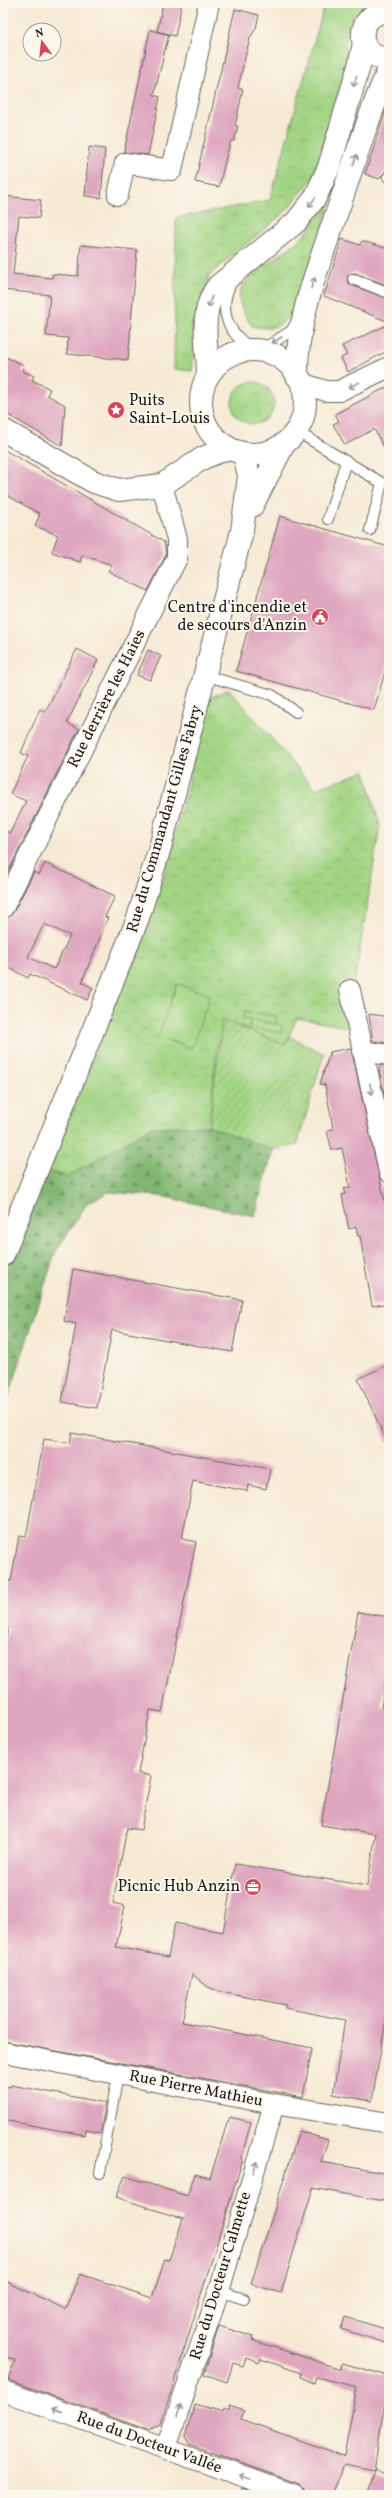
<svg xmlns="http://www.w3.org/2000/svg" width="392" height="2498" font-family="Vollkorn,serif">
  <defs>
    <pattern id="grass-tufts" width="24" height="20" patternUnits="userSpaceOnUse"><rect width="24" height="20" fill="#a2d483"/><path d="M3 7l-1-3M5 7V3M7 7l1-3M15 17l-1-3M17 17v-4M19 17l1-3" fill="none" stroke="#8bb571"/></pattern>
    <pattern id="forest-firs" width="22" height="20" patternUnits="userSpaceOnUse"><rect width="22" height="20" fill="#81b671"/><path d="M5 1l3.5 6h-7zM16 11l3.5 6h-7z" fill="#69935c"/></pattern>
    <pattern id="park-crowns" width="20" height="18" patternUnits="userSpaceOnUse"><rect width="20" height="18" fill="#a2d483"/><path d="M2 6a3 3 0 1 1 6 0M12 15a3 3 0 1 1 6 0" fill="none" stroke="#8bb571"/></pattern>
    <pattern id="garden-furrows" width="10" height="10" patternUnits="userSpaceOnUse"><rect width="10" height="10" fill="#a2d483"/><path d="M-1 1l2-2M0 10L10 0M9 11l2-2" fill="none" stroke="#8bb571"/></pattern>
  </defs>
  <rect width="100%" height="100%" fill="#fbf7ec"/>
  <filter id="ink" filterUnits="userSpaceOnUse"><feTurbulence type="fractalNoise" baseFrequency=".025" numOctaves="2"/><feDisplacementMap in="SourceGraphic" scale="8" xChannelSelector="R" yChannelSelector="G"/><feConvolveMatrix kernelMatrix="1 2 1 2 8 2 1 2 1" color-interpolation-filters="sRGB"/></filter>
  <filter id="wash" filterUnits="userSpaceOnUse"><feTurbulence type="fractalNoise" baseFrequency=".012" numOctaves="4" result="noise"/><feDisplacementMap in="SourceGraphic" scale="16" xChannelSelector="R" yChannelSelector="G"/><feGaussianBlur stdDeviation="0.9" result="paint"/><feColorMatrix in="noise" values="0 0 0 0 0 0 0 0 0 0 0 0 0 0 0 0 0 1.4 0 .05"/><feComposite in="paint" operator="in"/></filter>
  <g filter="url(#wash)">
    <rect width="100%" height="100%" fill="#f6ead5"/>
    <g fill="url(#grass-tufts)" stroke="#5f7850">
      <polygon points="325,3 364,3 358,24 345,42 347,63 312,179 286,211 209,275 202,300 192,371 174,369 176,218 270,200"/>
      <path d="M335 188 296 308C281 326 275 331 252 326 245 315 236 303 241 289 247 274 289 251 303 236 316 222 326 204 335 188Z"/>
      <circle cx="253" cy="403" r="21"/>
    </g>
    <polygon fill="url(#forest-firs)" stroke="#4e6946" points="209,1126 273,1150 255,1216 160,1196 109,1192 88,1202 55,1253 7,1402 3,1401 3,1277 49,1171 67,1177 151,1127"/>
    <polygon fill="url(#park-crowns)" stroke="#5f7850" points="229,689 315,789 365,771 380,826 347,1027 297,1018 285,1045 240,1026 217,1044 209,1126 151,1127 67,1177 49,1171 165,872 210,698"/>
    <polygon fill="url(#garden-furrows)" stroke="#5f7850" points="222,1020 285,1045 289,1036 324,1054 297,1145 273,1150 209,1126"/>
    <g fill="#a2d483" stroke="#5f7850">
      <polygon points="177,984 210,995 192,1048 158,1037"/>
      <polygon points="245,1011 276,1016 275,1024 243,1018"/>
      <polygon points="250,1020 282,1025 281,1033 249,1027"/>
    </g>
    <g id="blocks">
      <g fill="#dfa7bf" fill-rule="evenodd">
        <polygon points="163,3 182,3 175,36 157,32"/>
        <polygon points="235,9 259,15 256,28 250,38 245,57 238,88 243,89 235,126 238,126 234,141 231,141 227,153 219,187 195,182"/>
        <polygon points="150,30 169,34 154,95 160,97 148,155 124,152"/>
        <polygon points="386,110 389,110 389,167 379,179 365,174"/>
        <polygon points="89,147 105,149 101,198 85,196"/>
        <polygon points="3,196 41,200 39,218 19,216 13,274 52,278 53,274 78,276 81,245 137,250 128,360 67,354 68,338 46,336 50,295 3,290"/>
        <polygon points="342,239 360,245 362,241 389,249 389,286 355,273 349,274 347,280 351,285 389,299 389,322 324,296"/>
        <polygon points="389,324 389,350 348,372 341,358 347,355 342,346"/>
        <polygon points="3,356 24,365 22,371 34,376 32,380 50,389 47,395 65,405 62,446 3,412"/>
        <polygon points="389,386 389,457 374,429 345,445 333,424 339,421 335,414"/>
        <polygon points="3,449 164,542 166,555 148,591 108,571 112,565 82,555 80,562 52,552 58,535 35,526 40,514 3,493"/>
        <polygon points="280,516 389,547 389,658 374,710 236,671"/>
        <polygon points="77,649 98,660 67,723 79,729 3,882 3,830 10,833 26,801 10,794 28,756 21,753 40,709 45,712"/>
        <polygon points="148,650 161,656 150,680 137,675"/>
        <path d="M45 863 115 896 105 917 108 918 82 982 93 988 87 1000 30 974 28 978 9 968 3 961V919L13 913 34 872 39 875ZM44 924 70 936 54 969 28 957Z"/>
        <polygon points="369,1014 389,1017 389,1043 373,1041"/>
        <polygon points="351,1048 389,1221 389,1303 372,1306 360,1236 358,1236 356,1227 349,1229 342,1195 345,1194 344,1189 350,1187 342,1148 332,1150 327,1131 333,1129 331,1116 325,1085 320,1084 330,1052"/>
        <polygon points="381,1065 389,1066 389,1117 379,1069"/>
        <polygon points="73,1269 242,1300 232,1352 112,1330 97,1408 62,1402 76,1324 64,1321"/>
        <polygon points="389,1364 389,1446 358,1379"/>
        <polygon points="72,1433 270,1469 266,1489 248,1485 247,1491 193,1481 182,1539 196,1542 162,1712 150,1710 138,1773 151,1776 141,1830 127,1828 113,1903 125,1906 116,1947 168,1957 175,1923 223,1932 235,1864 367,1886 376,1834 321,1825 358,1612 389,1617 389,1660 381,1707 389,1707 389,2002 372,2101 333,2094 345,2020 285,2008 286,2005 221,1992 208,1987 192,1974 182,2022 312,2048 303,2097 3,2041 3,1654 8,1628 3,1627 3,1603 8,1580 11,1581 19,1536 26,1537 44,1439 70,1443"/>
        <polygon points="11,2085 106,2103 100,2133 86,2130 85,2135 3,2120 3,2086 10,2087"/>
        <polygon points="229,2117 251,2122 241,2159 243,2159 161,2424 148,2430 8,2380 15,2360 3,2356 3,2291 7,2282 65,2309 80,2274 152,2298 165,2259 169,2260 183,2219 116,2197 125,2176 187,2196 195,2174 210,2178"/>
        <polygon points="299,2131 328,2140 321,2162 389,2174 389,2202 313,2188 281,2293 251,2284"/>
        <polygon points="345,2317 389,2330 389,2344 341,2329"/>
        <polygon points="219,2326 253,2337 252,2340 341,2369 342,2363 389,2376 374,2470 344,2464 332,2495 306,2495 304,2488 299,2484 189,2444 185,2436 195,2404 223,2412 224,2409 229,2411 230,2406 244,2411 241,2419 344,2456 357,2387 316,2377 314,2383 300,2377 301,2373 261,2359 259,2363 246,2358 243,2366 233,2363 227,2382 204,2374"/>
        <polygon points="374,2469 389,2476 389,2495 367,2495"/>
        <polygon points="242,2488 261,2495 241,2495"/>
      </g>
    </g>
  </g>
  <g filter="url(#ink)">
    <use href="#blocks" fill-opacity="0" stroke="#68645d" stroke-width="1"/>
    <g fill="none" stroke-linecap="round" stroke-linejoin="round">
      <g stroke="#68645d" stroke-width="12">
        <g id="lane">
          <polyline points="388,177 389,178"/>
          <path d="M233 279C216 310 227 334 256 351"/>
          <polyline points="353,279 389,293"/>
          <polyline points="260,351 291,331 297,321"/>
          <polyline points="296,431 382,483 370,530"/>
          <polyline points="328,519 346,461"/>
          <polyline points="204,675 272,695 296,712"/>
          <polyline points="100,2173 118,2075"/>
          <polyline points="219,2291 244,2299"/>
        </g>
      </g>
      <g stroke="#68645d" stroke-width="22">
        <g id="street">
          <polyline points="118,195 125,163 172,170 209,3"/>
          <polyline points="301,383 326,391 339,391 389,367"/>
          <polyline points="3,908 177,558 177,539 162,485"/>
          <polyline points="350,990 389,1172"/>
          <polyline points="362,1051 389,1055"/>
          <polyline points="3,2052 274,2104 389,2123"/>
          <polyline points="3,2391 295,2495"/>
          <polyline points="166,2448 219,2291 274,2104"/>
        </g>
      </g>
      <g stroke="#68645d" stroke-width="24">
        <g id="secondary">
          <path d="M389 12C355 10 353 60 389 58"/>
          <circle cx="253" cy="402" r="52"/>
          <path d="M208 376C208 347 198 311 218 286L296 222 315 198 329 167 359 66 364 43"/>
          <path d="M297 376C296 319 319 265 337 212 354 164 368 115 389 69"/>
          <polyline points="3,430 94,482 119,490 162,485 203,458 228,448"/>
          <polyline points="252,506 284,444"/>
          <polyline points="3,1255 138,918 161,844 242,531 249,476 244,454"/>
        </g>
      </g>
      <use href="#lane" stroke="#fff" stroke-width="10"/>
      <use href="#street" stroke="#fff" stroke-width="20"/>
      <use href="#secondary" stroke="#fff" stroke-width="22"/>
    </g>
    <defs><path id="oneway-shaft" d="M-6 0H5M1.5-3L5.5 0L1.5 3" fill="none" stroke-width="1.6" stroke-linecap="round" stroke-linejoin="round"/></defs>
    <g stroke="#999">
      <use href="#oneway-shaft" transform="translate(355 81) rotate(106)"/>
      <use href="#oneway-shaft" transform="translate(355 160) rotate(-71)"/>
      <use href="#oneway-shaft" transform="translate(312 202) rotate(126)"/>
      <use href="#oneway-shaft" transform="translate(313 283) rotate(-71)"/>
      <use href="#oneway-shaft" transform="translate(210 302) rotate(107)"/>
      <use href="#oneway-shaft" transform="translate(277 340) rotate(147)"/>
      <use href="#oneway-shaft" transform="translate(354 385) rotate(153)"/>
      <use href="#oneway-shaft" transform="translate(371 1089) rotate(78)"/>
      <use href="#oneway-shaft" transform="translate(255 2167) rotate(-73)"/>
      <use href="#oneway-shaft" transform="translate(57 2410) rotate(-161)"/>
      <use href="#oneway-shaft" transform="translate(179 2411) rotate(-72)"/>
      <use href="#oneway-shaft" transform="translate(245 2477) rotate(-160)"/>
    </g>
  </g>
  <defs>
    <g id="sight-disc" transform="scale(0.9)"><circle r="9.5" fill="#d1495b" stroke="#fbf7ec"/><path d="M0-6L1.8-2.2L6-1.7L2.9 1.2L3.7 5.4L0 3.3L-3.7 5.4L-2.9 1.2L-6-1.7L-1.8-2.2Z" fill="#fff"/></g>
    <g id="civic-disc" transform="scale(0.9)"><circle r="9.5" fill="#d1495b" stroke="#fbf7ec"/><path d="M-.6-6.5H3V-4.5H.6V-3L4-1V1h2V6H-6V1h2V-1L-.6-3ZM-1.2 2.5V6h2.4V2.5Z" fill="#fff"/></g>
    <g id="office-disc" transform="scale(0.9)"><circle r="9.5" fill="#d1495b" stroke="#fbf7ec"/><path d="M-6-3h4V-5.5h4V-3h4V5H-6ZM-1-4.5V-3h2v-1.5ZM-6 0V1H6V0Z" fill="#fff"/></g>
  </defs>
  <g fill-rule="evenodd">
    <use href="#sight-disc" x="116" y="410"/>
    <use href="#civic-disc" x="320" y="617"/>
    <use href="#office-disc" x="253" y="1887"/>
  </g>
  <g text-anchor="middle" dominant-baseline="central" stroke-width="4" stroke-linejoin="round" paint-order="stroke">
    <g font-size="16" fill="#1c1c1c" stroke="#fbf7ec" text-anchor="end">
      <text x="129" y="401" text-anchor="start">Puits<tspan x="129" dy="18">Saint-Louis</tspan></text>
      <text x="307" y="608">Centre d'incendie et<tspan x="307" dy="18">de secours d'Anzin</tspan></text>
      <text x="240" y="1887">Picnic Hub Anzin</text>
    </g>
    <g font-size="16" fill="#1c1c1c" stroke="#fbf7ec">
      <text transform="translate(107 699) rotate(-63)">Rue derrière les Haies</text>
      <text transform="translate(165 819) rotate(-74)">Rue du Commandant Gilles Fabry</text>
      <text transform="translate(196 2089) rotate(11)">Rue Pierre Mathieu</text>
      <text transform="translate(221 2276) rotate(-73)">Rue du Docteur Calmette</text>
      <text transform="translate(149 2443) rotate(20)">Rue du Docteur Vallée</text>
    </g>
  </g>
  <rect width="392" height="2498" fill="none" stroke="#fbf7ec" stroke-width="16"/>
  <g transform="translate(42 42) rotate(345)"><circle r="19" fill="#fbf7ec" stroke="#a29f99"/>
  <path d="M0-3L7 15L0 10L-7 15Z" fill="#d1495b"/>
  <text y="-6" font-size="11" font-weight="bold" text-anchor="middle" fill="#1c1c1c">N</text>
  </g>
</svg>
